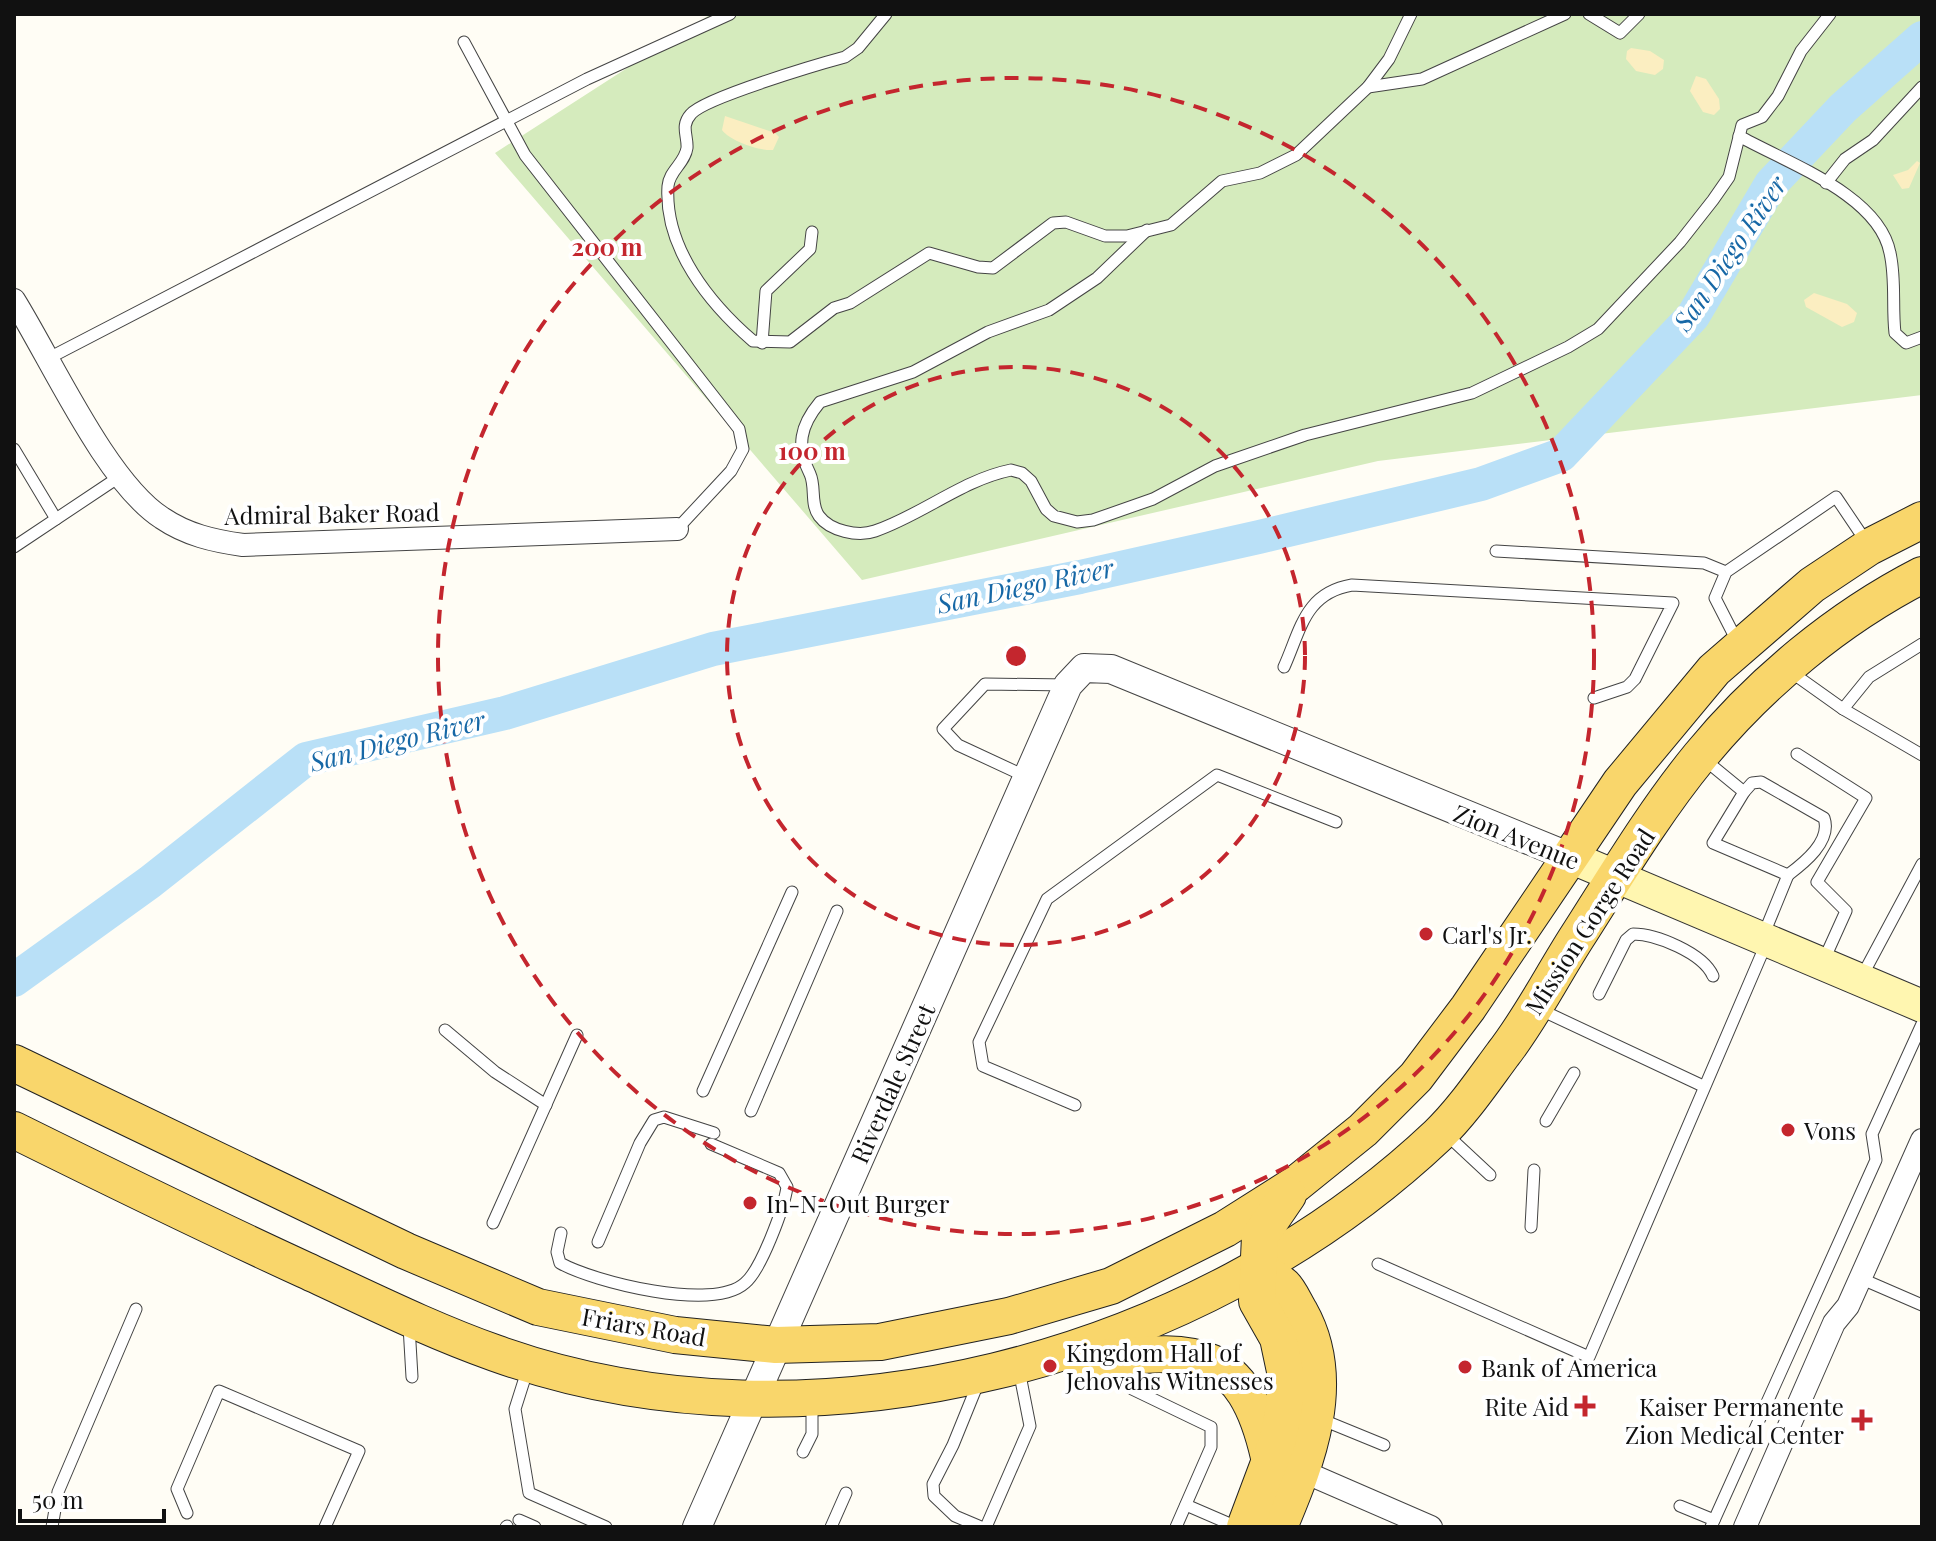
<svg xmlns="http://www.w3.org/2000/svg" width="1936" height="1541" font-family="'Playfair Display',serif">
  <rect width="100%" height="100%" fill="#fffdf5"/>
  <polygon fill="#d5ebbd" points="711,14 1922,14 1922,395 1378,461 862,580 495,153"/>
  <g fill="#fbeec1">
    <polygon points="1631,48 1650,51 1664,60 1663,69 1655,75 1636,71 1626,59 1627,51"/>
    <polygon points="1696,76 1706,79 1719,99 1720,109 1714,115 1703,112 1690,91"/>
    <path d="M725 116 775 133 779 137 773 150C759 151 730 141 722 130Z"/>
    <polygon points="1917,161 1920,163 1909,188 1902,189 1893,175 1908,170"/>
    <polygon points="1814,293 1847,304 1857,313 1854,322 1842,327 1806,307 1804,300"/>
  </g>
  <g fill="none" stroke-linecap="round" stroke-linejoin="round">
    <polyline stroke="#b9e0f7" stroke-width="34" points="14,980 150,882 306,759 505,713 713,649 1080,577 1259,537 1481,484 1561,455 1693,316 1771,184 1843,108 1922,38"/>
    <g stroke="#444" stroke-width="13">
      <g id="service">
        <path d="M886 14 858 48 845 57C819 64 704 98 691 114 680 126 688 136 687 148 685 163 669 171 668 186 664 248 710 304 753 341L790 342 834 308 850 303 929 253 978 267 993 268 1053 223 1066 222 1105 236H1127L1171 225 1222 181 1260 173 1296 155 1368 87 1389 59 1411 14"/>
        <polyline points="1589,14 1620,33 1639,14"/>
        <polyline points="464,42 525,155 739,429 743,449 731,471 677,529"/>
        <polyline points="1368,87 1422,79 1565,14"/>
        <path d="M1739 136C1787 163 1879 195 1890 253 1896 279 1892 307 1895 333L1906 343 1922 337"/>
        <polyline points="1826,183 1845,159 1873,140 1922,87"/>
        <path d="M1147 230 1097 278 1049 310 988 332 913 372 820 402C800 426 796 446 810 474 816 487 810 504 819 516 830 531 858 537 875 531 922 515 962 480 1011 470L1022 473 1031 481 1046 509 1054 516 1077 522 1093 520 1153 499 1215 466 1305 435 1472 393 1568 347 1598 329 1680 242 1713 200 1729 177 1742 125 1762 117 1778 96 1801 51 1830 14"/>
        <polyline points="762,343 766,291 810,249 812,232"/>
        <polyline points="49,358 587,79 730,14"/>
        <polyline points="14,449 56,519"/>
        <polyline points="14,547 119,477"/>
        <polyline points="1496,551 1704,563 1726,572"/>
        <polyline points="1738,643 1715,598 1726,572 1836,497 1867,543"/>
        <path d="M1284 667C1301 629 1305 593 1352 585L1673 603 1635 679 1627 687 1594 698"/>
        <polyline points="1791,672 1843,709 1922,755"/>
        <polyline points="1843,709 1869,677 1922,644"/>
        <polyline points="1797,754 1866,798 1817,882 1846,911 1823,962"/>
        <polyline points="1705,760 1744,792 1713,843 1788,875 1763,936"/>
        <polyline points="1027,777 958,745 943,729 985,684 1068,685"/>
        <path d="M1744 792 1752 783 1761 782 1824 818C1832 841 1804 863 1788 875"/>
        <polyline points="1861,978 1922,864"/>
        <path d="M1599 994 1626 940 1633 934C1656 934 1703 953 1713 976"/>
        <polyline points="1541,1010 1703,1086"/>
        <polyline points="445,1030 495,1072 546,1105"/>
        <polyline points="703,1091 792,892"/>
        <polyline points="1075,1105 983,1066 979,1042 1047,899 1217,775 1336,822"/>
        <polyline points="751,1111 837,911"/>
        <polyline points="1546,1121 1574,1073"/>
        <polyline points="1446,1134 1490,1175"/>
        <polyline points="493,1223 577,1035"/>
        <polyline points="1531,1227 1534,1170"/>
        <path d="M561 1233 557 1252 560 1263C594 1282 713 1312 745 1283 761 1270 784 1208 787 1187L779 1173 711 1144"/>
        <polyline points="598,1242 640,1143 654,1120 664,1117 714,1133"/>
        <polyline points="1378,1264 1589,1357 1766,944"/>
        <polyline points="1862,1279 1922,1305"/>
        <polyline points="409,1326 412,1377"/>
        <polyline points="528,1368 515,1409 529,1493 606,1527"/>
        <polyline points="979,1381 953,1445 933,1484 934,1496 955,1516 981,1527"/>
        <polyline points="1132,1389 1211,1427 1211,1447 1176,1527"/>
        <polyline points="1318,1418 1384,1445"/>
        <polyline points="803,1452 812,1434 812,1402"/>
        <polyline points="1186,1505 1237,1527"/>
        <polyline points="1680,1506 1714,1520"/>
        <polyline points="187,1513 177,1489 219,1391 359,1451 325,1527"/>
        <polyline points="519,1520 535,1527"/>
        <polyline points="52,1527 58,1492 136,1309"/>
        <polyline points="506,1527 507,1526"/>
        <polyline points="831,1527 846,1493"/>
        <polyline points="986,1527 1030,1426 1019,1370"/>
        <polyline points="1711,1527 1876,1160 1872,1134 1922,1024"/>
      </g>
    </g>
    <g stroke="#444" stroke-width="24">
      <g id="minor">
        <path d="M14 300C51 359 106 482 162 518 187 535 214 541 243 545L677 529"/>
        <polyline points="1302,1471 1431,1527"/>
        <polyline points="1745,1527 1834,1323 1848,1306 1922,1140"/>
      </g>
    </g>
    <g stroke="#444" stroke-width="30">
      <polyline id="tertiary" points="697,1527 1068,685 1084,668 1111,669 1570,857"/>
    </g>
    <g stroke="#333" stroke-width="34">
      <polyline id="secondary" points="1570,857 1922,1006"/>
    </g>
    <g stroke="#222" stroke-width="38">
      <g id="primary">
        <polyline points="14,1063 406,1251 538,1307 675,1335 776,1345 880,1342 1009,1316 1111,1286 1225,1229 1296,1184 1363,1130 1416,1077 1468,1008 1620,783 1714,670 1812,585 1869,547 1922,520"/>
        <path d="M14 1130C111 1178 207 1225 305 1270 368 1299 430 1330 495 1353 810 1466 1199 1361 1438 1135 1462 1112 1483 1081 1503 1054 1531 1018 1552 976 1577 937 1616 876 1654 812 1700 756 1760 683 1838 618 1922 575"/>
        <path d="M1258 1268C1266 1274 1277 1279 1284 1286 1290 1292 1295 1304 1300 1312 1339 1381 1307 1461 1279 1527"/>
        <path d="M1080 1360C1184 1352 1241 1334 1269 1457"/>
        <polyline points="1245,1527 1278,1439 1285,1402 1285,1371 1278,1338 1257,1301 1260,1236 1288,1195"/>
      </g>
    </g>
    <use href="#service" stroke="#fff" stroke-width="11"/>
    <use href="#minor" stroke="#fff" stroke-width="22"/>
    <use href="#tertiary" stroke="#fff" stroke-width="28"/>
    <use href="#secondary" stroke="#fff6b0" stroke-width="32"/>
    <use href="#primary" stroke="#f9d66b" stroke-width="36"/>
  </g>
  <g fill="none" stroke="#c4262e" stroke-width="4" stroke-dasharray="14 10">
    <circle cx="1016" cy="656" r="289"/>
    <circle cx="1016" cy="656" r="578"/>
  </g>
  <g fill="#c4262e" stroke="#fff" stroke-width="3">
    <circle cx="1426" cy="934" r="8"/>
    <circle cx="1788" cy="1130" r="8"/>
    <circle cx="750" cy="1203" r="8"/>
    <circle cx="1050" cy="1366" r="8"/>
    <circle cx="1465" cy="1367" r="8"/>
    <path d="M1581 1394h8v8h8v8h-8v8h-8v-8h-8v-8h8z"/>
    <path d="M1858 1408h8v8h8v8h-8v8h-8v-8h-8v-8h8z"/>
  </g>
  <g text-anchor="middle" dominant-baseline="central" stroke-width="8" stroke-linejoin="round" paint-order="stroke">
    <g font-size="24" fill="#111" stroke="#fff">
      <text transform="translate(332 513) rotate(-1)">Admiral Baker Road</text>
      <text transform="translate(1517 836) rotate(22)">Zion Avenue</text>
      <text transform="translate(1589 921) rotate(-57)">Mission Gorge Road</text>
      <text transform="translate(892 1083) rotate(-66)">Riverdale Street</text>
      <text transform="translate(644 1326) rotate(10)">Friars Road</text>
    </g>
    <g font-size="24" fill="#111" stroke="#fff" text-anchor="start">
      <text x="1442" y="934">Carl's Jr.</text>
      <text x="1804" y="1130">Vons</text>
      <text x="766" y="1203">In-N-Out Burger</text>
      <text x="1066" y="1352">Kingdom Hall of<tspan x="1066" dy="28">Jehovahs Witnesses</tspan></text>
      <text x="1481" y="1367">Bank of America</text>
      <text x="1569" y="1406" text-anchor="end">Rite Aid</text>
      <text x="1844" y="1406" text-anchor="end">Kaiser Permanente<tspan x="1844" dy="28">Zion Medical Center</tspan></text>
    </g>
    <g font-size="26" font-style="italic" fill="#1768a6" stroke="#fff">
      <text transform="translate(1729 253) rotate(-56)">San Diego River</text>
      <text transform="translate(1025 585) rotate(-12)">San Diego River</text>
      <text transform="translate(397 740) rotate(-14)">San Diego River</text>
    </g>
  </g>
  <circle cx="1016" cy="656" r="12" fill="#c4262e" stroke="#fff" stroke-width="4"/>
  <g font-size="24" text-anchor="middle" font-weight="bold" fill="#c4262e" stroke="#fff" stroke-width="8" stroke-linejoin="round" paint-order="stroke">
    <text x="607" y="256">200 m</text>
    <text x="812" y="460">100 m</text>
  </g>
  <rect width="1936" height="1541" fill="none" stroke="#111111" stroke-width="32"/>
  <path d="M20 1509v12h144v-12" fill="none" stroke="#111111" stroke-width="4"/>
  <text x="32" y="1509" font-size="24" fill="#111111" stroke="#ffffff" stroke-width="6" paint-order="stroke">50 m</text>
</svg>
